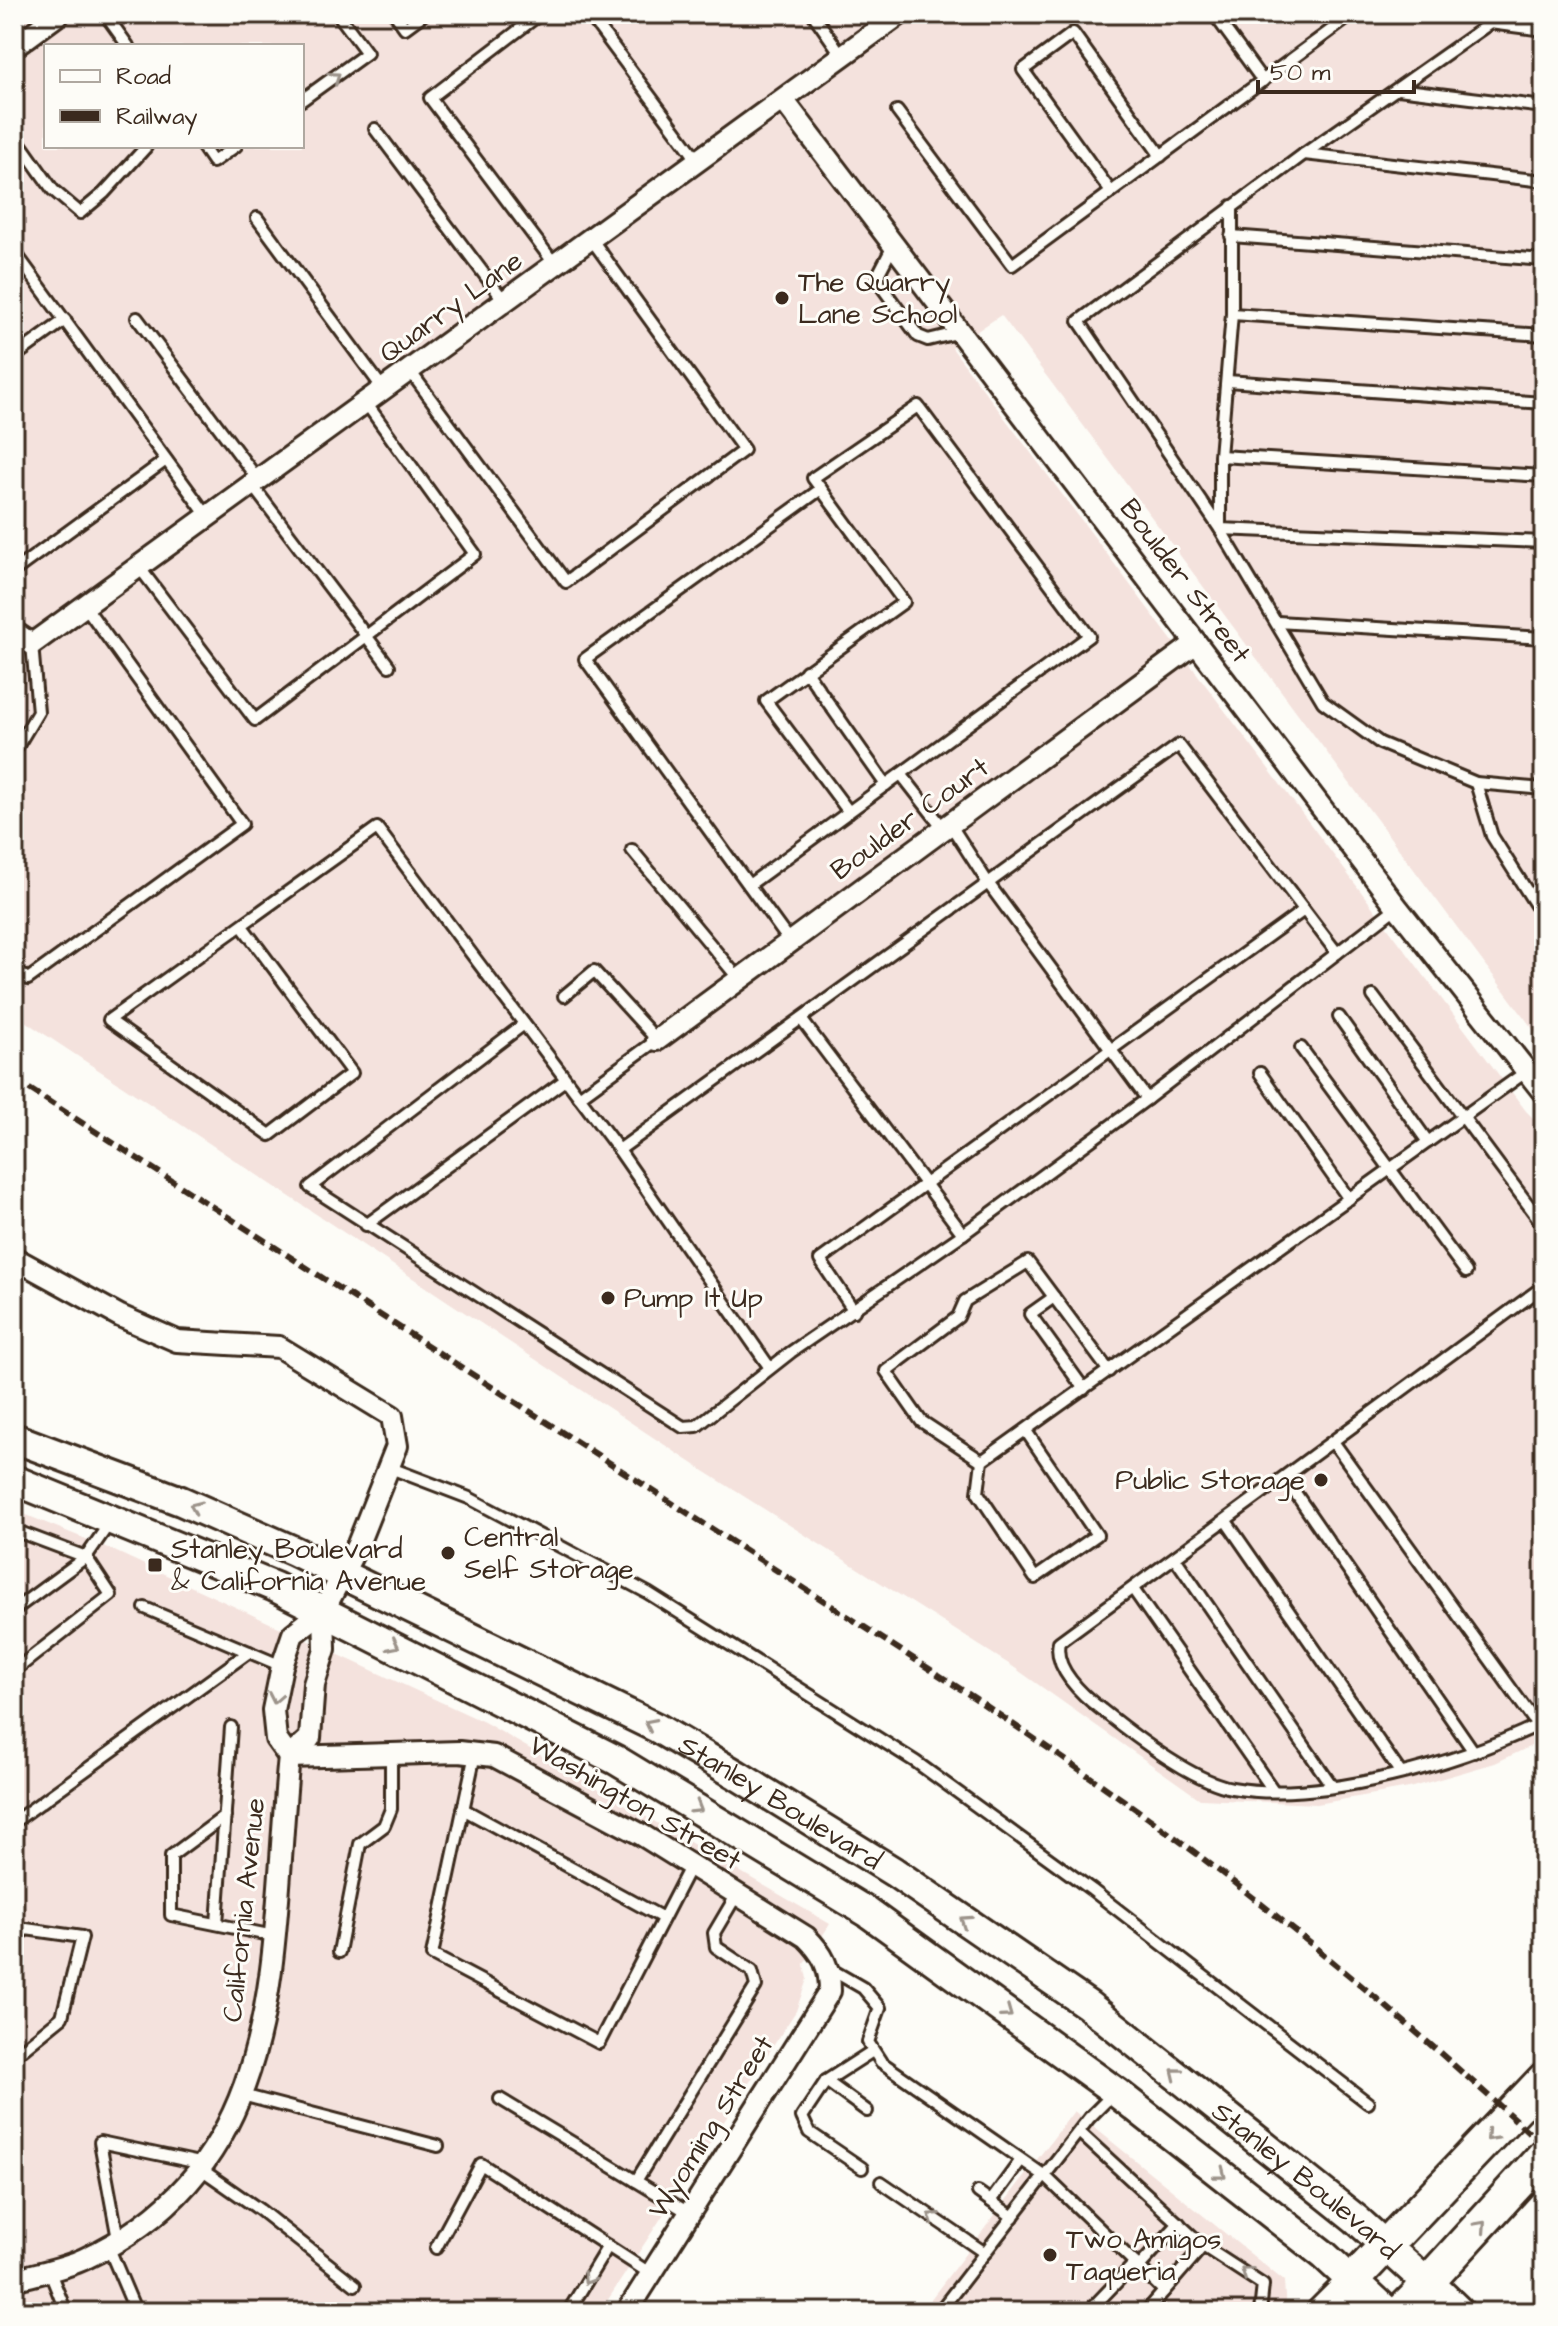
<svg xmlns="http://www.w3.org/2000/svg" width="1558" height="2326" font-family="'Architects Daughter',sans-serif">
  <rect width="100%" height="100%" fill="#fdfcf7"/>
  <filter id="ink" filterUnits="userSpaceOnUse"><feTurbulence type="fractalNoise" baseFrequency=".0125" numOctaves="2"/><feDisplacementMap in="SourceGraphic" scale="16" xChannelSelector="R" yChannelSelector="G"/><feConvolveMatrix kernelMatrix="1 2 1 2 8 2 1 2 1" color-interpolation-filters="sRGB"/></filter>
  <g filter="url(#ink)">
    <g fill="#f4e2dd" fill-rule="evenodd">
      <path d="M14 14H1544V1044L1001 315 952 348 1526 1111 1544 1129V1740L1495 1763 1409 1788 1317 1804 1200 1799 1012 1666 704 1471 14 1014ZM46 46H302V146H46Z"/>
      <polygon points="14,1510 108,1548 484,1722 830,1924 804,1964 807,1979 796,2011 600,2312 14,2312"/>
      <polygon points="1074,2111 1284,2281 1286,2312 921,2312"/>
    </g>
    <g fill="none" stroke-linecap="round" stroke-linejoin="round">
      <g stroke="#3b2a1e" stroke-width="16">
        <g id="service">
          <polyline points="105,14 128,46"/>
          <polyline points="395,14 405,28 424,14"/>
          <polyline points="540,14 430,98 556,266"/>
          <polyline points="589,14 699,162"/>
          <polyline points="813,14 843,57"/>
          <polyline points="1214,14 1263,81"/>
          <polyline points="1503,14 1304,154 1079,321 1220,529 1323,702 1380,743 1476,783 1544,789"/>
          <polyline points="1490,23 1544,30"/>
          <polyline points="1398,89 1544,107"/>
          <polyline points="302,100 367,53 338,14"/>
          <polyline points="897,111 1012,265 1353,14"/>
          <polyline points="375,129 505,302"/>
          <polyline points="14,135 53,190 80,213 104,193 146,147"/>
          <polyline points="202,146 213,162 236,146"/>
          <polyline points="1304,154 1544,181"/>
          <polyline points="1111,192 1023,70 1073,33 1161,156"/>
          <polyline points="1232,206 1232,314 1220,456 1220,529 1544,542"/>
          <polyline points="257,218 384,390"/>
          <polyline points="1231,236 1544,260"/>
          <polyline points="893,246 879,273 879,283 918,336 928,340 961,332"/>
          <polyline points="14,251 208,517"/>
          <polyline points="1232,314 1544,335"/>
          <polyline points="137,318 259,481"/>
          <polyline points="14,357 65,320"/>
          <polyline points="410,371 566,582 744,450 592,240"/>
          <polyline points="1227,381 1544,403"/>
          <polyline points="1220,456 1544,476"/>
          <polyline points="252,485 389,666"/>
          <polyline points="139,567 255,720 475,554 366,403"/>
          <polyline points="14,571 166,460"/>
          <polyline points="1277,622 1544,638"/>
          <polyline points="806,671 886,785"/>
          <polyline points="14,752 38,712 32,644"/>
          <polyline points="901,774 944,829"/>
          <polyline points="1476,783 1492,836 1544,918"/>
          <polyline points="950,824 988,883 1147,1099"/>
          <polyline points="632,850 739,979"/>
          <polyline points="749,885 1089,636 918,406 813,478 904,602 766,701 849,812"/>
          <polyline points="242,926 352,1073 270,1135 109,1020 377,828 619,1150 770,1368"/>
          <polyline points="790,942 585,659 821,489"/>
          <polyline points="14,970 28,979 242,824 85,606"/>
          <polyline points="564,996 594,971 657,1040 579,1097"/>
          <polyline points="1373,996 1544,1226"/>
          <polyline points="1339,1017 1428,1142"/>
          <polyline points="801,1019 963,1234"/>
          <polyline points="524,1024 310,1187 683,1427 697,1426 791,1352 963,1234 1147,1099 1397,907"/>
          <polyline points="1301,1048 1466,1272"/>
          <polyline points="1260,1073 1349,1199"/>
          <polyline points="619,1150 1179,745 1337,953"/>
          <polyline points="366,1225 565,1080"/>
          <path d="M1544 1286 1059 1642C1053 1668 1082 1695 1102 1710 1133 1735 1192 1781 1232 1788 1322 1804 1463 1762 1544 1722"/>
          <polyline points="1054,1297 1030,1314 1084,1389"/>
          <polyline points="854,1311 820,1260 1304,910"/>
          <polyline points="1026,1431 1097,1535 1035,1578 978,1493 982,1461 1527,1071"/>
          <polyline points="1334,1443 1538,1726"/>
          <polyline points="982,1461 921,1421 886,1371 958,1317 965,1301 1028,1262 1109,1371"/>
          <polyline points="388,1467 469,1498 648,1593 916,1762 1092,1890 1368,2103"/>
          <polyline points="1285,1478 1474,1752"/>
          <polyline points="1226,1521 1400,1772"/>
          <polyline points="14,1530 86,1557 111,1595 14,1671"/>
          <polyline points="1175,1558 1332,1786"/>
          <polyline points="1133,1589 1273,1790"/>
          <polyline points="145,1608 282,1666"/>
          <polyline points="14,1610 86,1557 111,1521"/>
          <polyline points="475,1754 432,1955 599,2043 691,1865"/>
          <polyline points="463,1809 663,1918"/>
          <polyline points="225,1816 171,1856 171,1915 274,1936"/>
          <polyline points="14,1822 249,1652"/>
          <polyline points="217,1924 231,1727"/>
          <polyline points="14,1939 26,1929 82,1937 62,2017 14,2056"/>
          <polyline points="339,1952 360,1844 384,1826 391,1809 391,1755"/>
          <polyline points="830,1969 863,1988 880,2008 868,2042 881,2062 1045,2176 1164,2291"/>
          <polyline points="826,2081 867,2111"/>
          <polyline points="242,2095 438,2146"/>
          <polyline points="500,2099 636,2181"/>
          <polyline points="1079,2132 1203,2246 1263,2285 1260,2312"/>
          <polyline points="862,2168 809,2132 802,2117 826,2081 871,2052"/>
          <polyline points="201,2169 260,2210 355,2285"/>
          <polyline points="881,2182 985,2253"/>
          <polyline points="978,2192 1013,2217"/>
          <polyline points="991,2201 1021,2160"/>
          <polyline points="689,2213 636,2181 756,1986 752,1971 716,1947 714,1933 737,1894"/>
          <polyline points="118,2239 100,2142 204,2164"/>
          <polyline points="108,2246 136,2312"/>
          <polyline points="436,2248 481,2164 651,2274"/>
          <polyline points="1139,2267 1179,2223"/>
          <polyline points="49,2270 66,2312"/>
          <polyline points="568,2312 608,2246"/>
          <polyline points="939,2312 1089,2118 1114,2093"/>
          <polyline points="1088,2312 1135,2263"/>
          <polyline points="1146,2312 1203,2246"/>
        </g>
      </g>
      <g stroke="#3b2a1e" stroke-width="26">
        <g id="minor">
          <polyline points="14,47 59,14"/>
          <polyline points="784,101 1397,907 1544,1093"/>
          <polyline points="14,632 32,644 900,14"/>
          <polyline points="657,1040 1196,643"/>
          <polyline points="14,1258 120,1316 177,1341 279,1347 392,1416 397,1446 358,1544 324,1610 293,1634 282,1666 273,1710 276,1739 289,1757"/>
          <path d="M289 1757 459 1752 494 1756 642 1835 806 1937C823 1954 830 1967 830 1991L627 2312"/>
          <path d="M14 2280C37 2273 63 2269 84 2259 292 2163 269 1950 289 1757L310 1738 314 1684 325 1649 324 1610"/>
        </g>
      </g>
      <g stroke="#3b2a1e" stroke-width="34">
        <g id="secondary">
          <path id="s1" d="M14 1438 181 1501 294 1551 657 1728 737 1775 894 1872 1088 2005 1356 2219 1427 2283 1398 2312"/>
          <polyline points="14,1480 275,1587 616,1760 867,1912 1116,2092 1324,2255 1352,2281 1321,2312"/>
        </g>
      </g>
      <g stroke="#3b2a1e" stroke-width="38">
        <g id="primary">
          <polyline points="1385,2312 1352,2281 1544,2079"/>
          <polyline points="1457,2312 1427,2283 1544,2155"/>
        </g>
      </g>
      <use href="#service" stroke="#fdfcf7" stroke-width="10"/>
      <use href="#minor" stroke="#fdfcf7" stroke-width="20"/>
      <use href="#secondary" stroke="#fdfcf7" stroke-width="28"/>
      <use href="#primary" stroke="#fdfcf7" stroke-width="32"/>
      <path stroke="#3b2a1e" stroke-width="6" stroke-dasharray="12 6" stroke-linecap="butt" d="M14 1079 976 1699C1058 1755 1141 1810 1219 1871 1332 1958 1439 2050 1544 2146"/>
    </g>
    <defs><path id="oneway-chevron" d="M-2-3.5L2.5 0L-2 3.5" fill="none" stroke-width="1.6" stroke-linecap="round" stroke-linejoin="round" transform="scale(2)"/></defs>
    <g stroke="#9c938a">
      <use href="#oneway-chevron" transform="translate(335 77) rotate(-35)"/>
      <use href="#oneway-chevron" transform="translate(195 1507) rotate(-156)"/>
      <use href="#oneway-chevron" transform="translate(394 1645) rotate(27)"/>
      <use href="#oneway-chevron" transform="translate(275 1698) rotate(101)"/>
      <use href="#oneway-chevron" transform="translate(650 1724) rotate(-153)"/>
      <use href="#oneway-chevron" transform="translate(697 1808) rotate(31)"/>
      <use href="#oneway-chevron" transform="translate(965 1921) rotate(-146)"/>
      <use href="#oneway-chevron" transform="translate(1007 2013) rotate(36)"/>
      <use href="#oneway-chevron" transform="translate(1176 2073) rotate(-141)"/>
      <use href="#oneway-chevron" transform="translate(1491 2136) rotate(133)"/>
      <use href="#oneway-chevron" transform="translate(1221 2174) rotate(38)"/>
      <use href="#oneway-chevron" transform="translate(933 2217) rotate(-145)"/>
      <use href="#oneway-chevron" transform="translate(1481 2226) rotate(-48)"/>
      <use href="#oneway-chevron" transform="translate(1246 2272) rotate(-145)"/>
      <use href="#oneway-chevron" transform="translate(588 2279) rotate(122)"/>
    </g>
  </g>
  <g fill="#3b2a1e" stroke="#fdfcf7" stroke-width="3">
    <circle cx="782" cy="298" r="8"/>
    <circle cx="608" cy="1298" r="8"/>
    <circle cx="1321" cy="1480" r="8"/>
    <circle cx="448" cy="1553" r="8"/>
    <rect x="147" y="1557" width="16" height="16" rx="4"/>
    <circle cx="1050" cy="2255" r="8"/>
  </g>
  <g text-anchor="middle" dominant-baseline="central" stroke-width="6" stroke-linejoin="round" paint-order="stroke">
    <g font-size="28" fill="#3b2a1e" stroke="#fdfcf7" text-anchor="start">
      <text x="798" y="282">The Quarry<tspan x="798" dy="32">Lane School</tspan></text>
      <text x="624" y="1298">Pump It Up</text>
      <text x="1305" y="1480" text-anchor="end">Public Storage</text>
      <text x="464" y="1537">Central<tspan x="464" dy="32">Self Storage</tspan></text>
      <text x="171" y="1549">Stanley Boulevard<tspan x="171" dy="32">&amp; California Avenue</tspan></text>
      <text x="1066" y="2239">Two Amigos<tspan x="1066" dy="32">Taqueria</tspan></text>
    </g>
    <g font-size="28" fill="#3b2a1e" stroke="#fdfcf7">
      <text transform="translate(451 307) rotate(-36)">Quarry Lane</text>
      <text transform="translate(1185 581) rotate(53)">Boulder Street</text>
      <text transform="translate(910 819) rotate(-36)">Boulder Court</text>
      <text stroke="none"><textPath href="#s1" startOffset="850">Stanley Boulevard</textPath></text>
      <text transform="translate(635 1803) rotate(30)">Washington Street</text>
      <text transform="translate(244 1910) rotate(-84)">California Avenue</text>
      <text transform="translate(711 2127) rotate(-58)">Wyoming Street</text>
      <text stroke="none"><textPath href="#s1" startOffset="1498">Stanley Boulevard</textPath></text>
    </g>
  </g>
  <rect width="1558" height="2326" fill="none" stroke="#fdfcf7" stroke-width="48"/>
  <rect x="24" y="24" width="1510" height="2278" fill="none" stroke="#3b2a1e" stroke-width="3" filter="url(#ink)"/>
  <rect x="44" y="44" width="260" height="104" fill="#fdfcf7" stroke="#afa8a0" stroke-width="2"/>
  <rect x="60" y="70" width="40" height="12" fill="#fdfcf7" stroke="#afa8a0" stroke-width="2"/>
  <text x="116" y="84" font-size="24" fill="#3b2a1e">Road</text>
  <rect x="60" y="110" width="40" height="12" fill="#3b2a1e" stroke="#afa8a0" stroke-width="2"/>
  <text x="116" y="124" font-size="24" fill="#3b2a1e">Railway</text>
  <path d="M1258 80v12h156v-12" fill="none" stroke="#3b2a1e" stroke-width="4"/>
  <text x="1270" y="80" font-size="24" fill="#3b2a1e" stroke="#fdfcf7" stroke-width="6" paint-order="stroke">50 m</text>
</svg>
